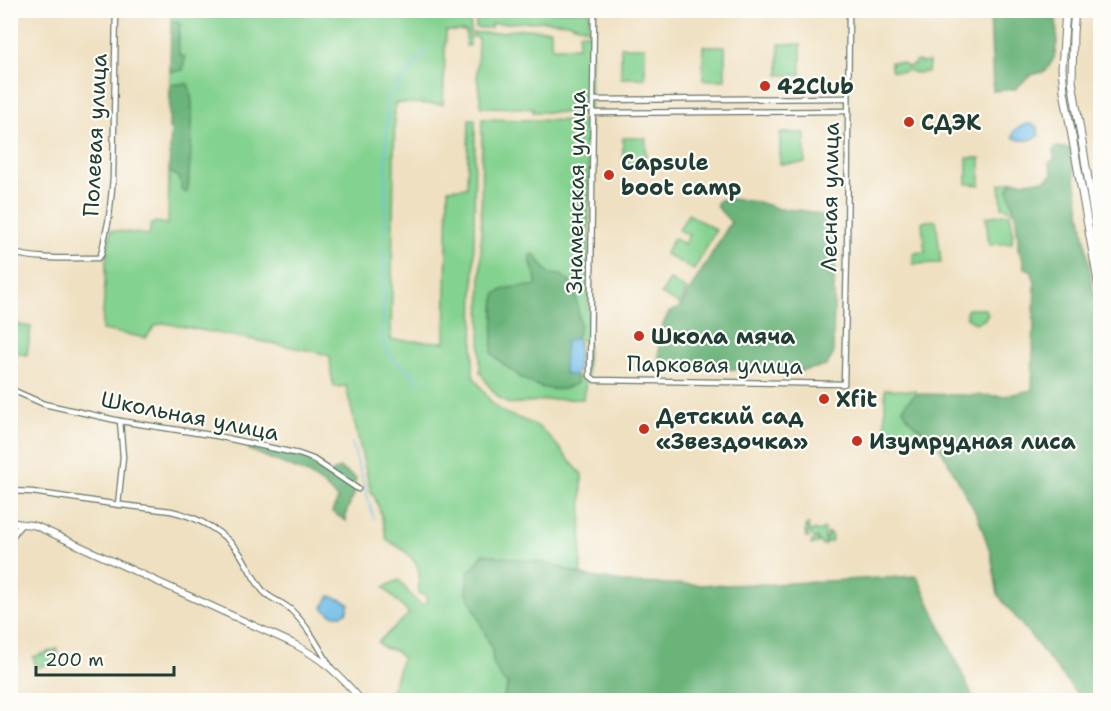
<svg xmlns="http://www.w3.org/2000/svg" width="1111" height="711" font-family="'Shantell Sans',sans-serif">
  <rect width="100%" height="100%" fill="#fdfcf7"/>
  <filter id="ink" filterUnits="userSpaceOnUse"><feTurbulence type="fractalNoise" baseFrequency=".0167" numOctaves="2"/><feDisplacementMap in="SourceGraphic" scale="12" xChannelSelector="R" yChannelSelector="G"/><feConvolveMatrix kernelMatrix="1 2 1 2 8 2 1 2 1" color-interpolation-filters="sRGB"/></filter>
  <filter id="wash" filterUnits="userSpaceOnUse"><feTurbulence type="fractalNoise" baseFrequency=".008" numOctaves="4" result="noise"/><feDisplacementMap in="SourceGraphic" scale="24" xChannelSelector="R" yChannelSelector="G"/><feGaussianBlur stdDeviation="1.35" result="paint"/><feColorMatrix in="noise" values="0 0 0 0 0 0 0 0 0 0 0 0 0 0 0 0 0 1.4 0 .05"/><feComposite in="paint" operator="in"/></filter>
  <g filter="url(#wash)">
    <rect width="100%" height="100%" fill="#efe0c1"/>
    <g fill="#84d290" stroke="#528862" stroke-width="1.5" fill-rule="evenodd">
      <path d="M431 10 432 14H443V11H471L470 46H466V31H446L443 104 395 103 391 340 445 342 448 189 467 187 469 119H475L473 376C480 385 489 402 498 409 511 418 529 419 541 429 557 442 567 460 582 474L581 575 551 564 466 590 492 649 493 663 508 684 503 700H389L402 658 396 651 384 648 378 642 409 614 384 587 399 580 415 600 424 606 427 599 424 594H419C418 587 419 580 419 574 417 557 400 547 387 540 383 522 380 505 370 489L346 386 334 387 331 373 330 356 317 352 164 323 155 326 146 338 102 330 107 251 111 230 149 235 151 225 155 222 168 224 169 172 178 176 181 183 183 85H170V72L177 70C179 55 178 40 180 24L175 21 171 22 172 11Z"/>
      <polygon points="476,11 589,11 589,29 569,23 545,21 491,24 491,28 476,28"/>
      <polygon points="522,29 551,30 551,47 578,47 579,33 591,33 590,113 533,112 533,108 481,107 477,76 478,38 473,37 473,33 494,33"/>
      <rect x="779" y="44" width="22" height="31"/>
      <rect x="703" y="46" width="22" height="34"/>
      <rect x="621" y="47" width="24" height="31"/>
      <polygon points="917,61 920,61 920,63 929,62 928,72 915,73 907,70 904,72 893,71 891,69 891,62 902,63 908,67 915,64 915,62"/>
      <path d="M482 119 589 121V286L587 375 583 399H559L510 404C496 399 488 384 480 372ZM531 264C536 267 542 272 548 274 560 278 565 274 573 287L579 331 575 338 582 340C587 351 585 365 584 377L581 378 575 376 577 383 541 388 518 376 494 313 495 295 508 288 536 286 537 280Z"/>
      <polygon points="780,133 805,133 805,163 780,164"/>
      <rect x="623" y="138" width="23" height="28"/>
      <polygon points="967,158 980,158 980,185 967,184"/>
      <polygon points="1012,181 1008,189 1015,213 1011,210 1002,207 1000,184"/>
      <polygon points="1010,213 1013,231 1012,243 989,245 986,217"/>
      <polygon points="688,214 716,230 694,270 665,254 674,238 684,244 689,235 679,230"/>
      <polygon points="936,220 941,263 913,264 913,253 925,252 922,222"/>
      <polygon points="670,280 687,290 679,304 661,294"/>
      <polygon points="968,309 985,309 988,314 984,320 975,323 967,318 966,313"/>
      <polygon points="15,324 31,327 27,355 11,352"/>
      <polygon points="885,389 916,391 917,394 907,402 909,420 928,435 888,446 885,441"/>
      <path d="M807 525H809L808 528 811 532 814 530 819 532 824 529 825 540 828 536 827 533H830C832 536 833 540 830 542H826L824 545H822L818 539V543L811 545 812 541 817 538 813 537 809 533H806L809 538H806L805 531 807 529 805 526Z"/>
      <polygon points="57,649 60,660 37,668 33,657"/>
    </g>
    <g fill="#6bb47a" stroke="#457857" stroke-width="1.5">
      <polygon points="990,11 1056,11 1057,42 1054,58 1046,71 1031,75 1015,89 993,91"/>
      <polygon points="175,21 180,24 178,39 179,55 185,57 183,70 170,72 171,22"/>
      <path d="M177 84H188C197 102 189 167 188 190L186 193 181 190V183L178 176 169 172 171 128H169L170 85Z"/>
      <path d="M1057 147 1070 149 1100 331V700H1082L998 595 991 554 978 517 932 433 928 435 909 420 903 409 907 402 917 394 1004 396 1032 390 1035 282 1031 270 1024 268 1023 260 1018 249V237L1015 213 1008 189 1012 181C1021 181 1049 184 1052 174 1052 171 1050 166 1049 163L1055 158 1053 153 1054 149Z"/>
      <polygon points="730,199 758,202 779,209 800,210 818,214 829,219 832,234 835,241 833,355 826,366 801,371 669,367 659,362 659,333 669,312 679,308 731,222 716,206 719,200"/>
      <path d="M534 254 549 274 561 275 569 281 575 289 580 324 579 331 575 338 565 343V374L575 376 577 383C573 385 568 388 563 389 536 393 510 371 492 354L495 295C506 285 522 287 536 286 537 275 531 266 530 256Z"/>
      <path d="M251 447C268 450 305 453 316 466 319 468 320 471 322 474L327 476 339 468 356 478 353 488 355 492 346 513V521L332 512 338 499 323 484 308 474 249 450Z"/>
      <polygon points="483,554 551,564 581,575 628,583 713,585 772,584 917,576 974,700 612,700 602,694 586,694 581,700 503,700 508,684 503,681 493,663 492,649 466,590 469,570 474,567"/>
    </g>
    <polygon fill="#eeda9e" stroke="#868c69" stroke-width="1.5" points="575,338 582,340 585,344 584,377 581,378 575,376 578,371 579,343"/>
    <g fill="#6fbde9" stroke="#477d8e" stroke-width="1.5">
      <path d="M1027 124H1032L1038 128 1039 136C1030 141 1021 142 1013 137 1013 128 1020 127 1027 124Z"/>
      <polygon points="575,338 579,343 578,371 575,376 565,374 564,371 565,342"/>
      <path d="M330 596 343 600 349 604 346 613C338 618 328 614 323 607Z"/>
    </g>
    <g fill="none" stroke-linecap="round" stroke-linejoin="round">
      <g stroke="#6fbde9" stroke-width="1.5">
        <polyline points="421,382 386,352 383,341 387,103 389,98 426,50"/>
        <polyline points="352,443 374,519"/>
      </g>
    </g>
  </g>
  <g filter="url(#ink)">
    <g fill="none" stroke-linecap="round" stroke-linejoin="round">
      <g stroke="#687665" stroke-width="7">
        <g id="street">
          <polyline points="594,10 590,376 595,380 844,384 847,256 849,10"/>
          <polyline points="593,100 848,98"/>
          <polyline points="593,113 848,111"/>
          <path d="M10 252C33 260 73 258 98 258L101 255 109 218 113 178 116 10"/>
          <polyline points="10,389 44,404 120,421 217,436 299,454 313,459 358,489"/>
          <path d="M10 491 32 492 113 504 171 511C198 517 225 532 241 555 248 566 254 580 263 591 270 599 282 602 290 609 307 625 318 645 330 666"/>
          <polyline points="118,505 123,457 120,421"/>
          <polyline points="10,541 16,531 21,525"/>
        </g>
      </g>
      <g stroke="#687665" stroke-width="8">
        <path id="secondary" d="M10 521C21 526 26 523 36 526L292 643C323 659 339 674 361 700"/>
      </g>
      <g stroke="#687665" stroke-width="9">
        <g id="primary">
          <polyline points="1066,10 1062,68 1064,91 1100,293"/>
          <polyline points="1075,10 1073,33 1072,81 1100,252"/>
        </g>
      </g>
      <use href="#street" stroke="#fff" stroke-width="4.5"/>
      <use href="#secondary" stroke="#fff" stroke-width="6"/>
      <use href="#primary" stroke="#fff" stroke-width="7"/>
    </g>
  </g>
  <g fill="#c8321e" stroke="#fdfcf7" stroke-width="2">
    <circle cx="765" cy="86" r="6"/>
    <circle cx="909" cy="122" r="6"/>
    <circle cx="609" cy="175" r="6"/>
    <circle cx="639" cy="336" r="6"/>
    <circle cx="824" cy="399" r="6"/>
    <circle cx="644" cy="429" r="6"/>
    <circle cx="857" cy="441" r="6"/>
  </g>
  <g text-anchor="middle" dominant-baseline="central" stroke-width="4.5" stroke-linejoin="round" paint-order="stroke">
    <g font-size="22" font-weight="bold" fill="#1f3d34" stroke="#fdfcf7" text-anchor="start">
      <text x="777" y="86">42Club</text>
      <text x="921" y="122">СДЭК</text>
      <text x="621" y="162">Capsule<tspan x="621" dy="25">boot camp</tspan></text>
      <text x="651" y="336">Школа мяча</text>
      <text x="836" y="399">Xfit</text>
      <text x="656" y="416">Детский сад<tspan x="656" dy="25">«Звездочка»</tspan></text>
      <text x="869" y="441">Изумрудная лиса</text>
    </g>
    <g font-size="22" fill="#1f3d34" stroke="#fdfcf7">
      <text transform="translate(95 135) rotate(-87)">Полевая улица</text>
      <text transform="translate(576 192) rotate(-89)">Знаменская улица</text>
      <text transform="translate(830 197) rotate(-89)">Лесная улица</text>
      <text transform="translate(715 365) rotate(1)">Парковая улица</text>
      <text transform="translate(190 416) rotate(11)">Школьная улица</text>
    </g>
  </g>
  <rect width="1111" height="711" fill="none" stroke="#fdfcf7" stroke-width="36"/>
  <path d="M36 666v9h138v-9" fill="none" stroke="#1f3d34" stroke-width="3"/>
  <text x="45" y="666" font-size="18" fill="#1f3d34" stroke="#fdfcf7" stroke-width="4.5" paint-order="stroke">200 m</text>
</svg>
